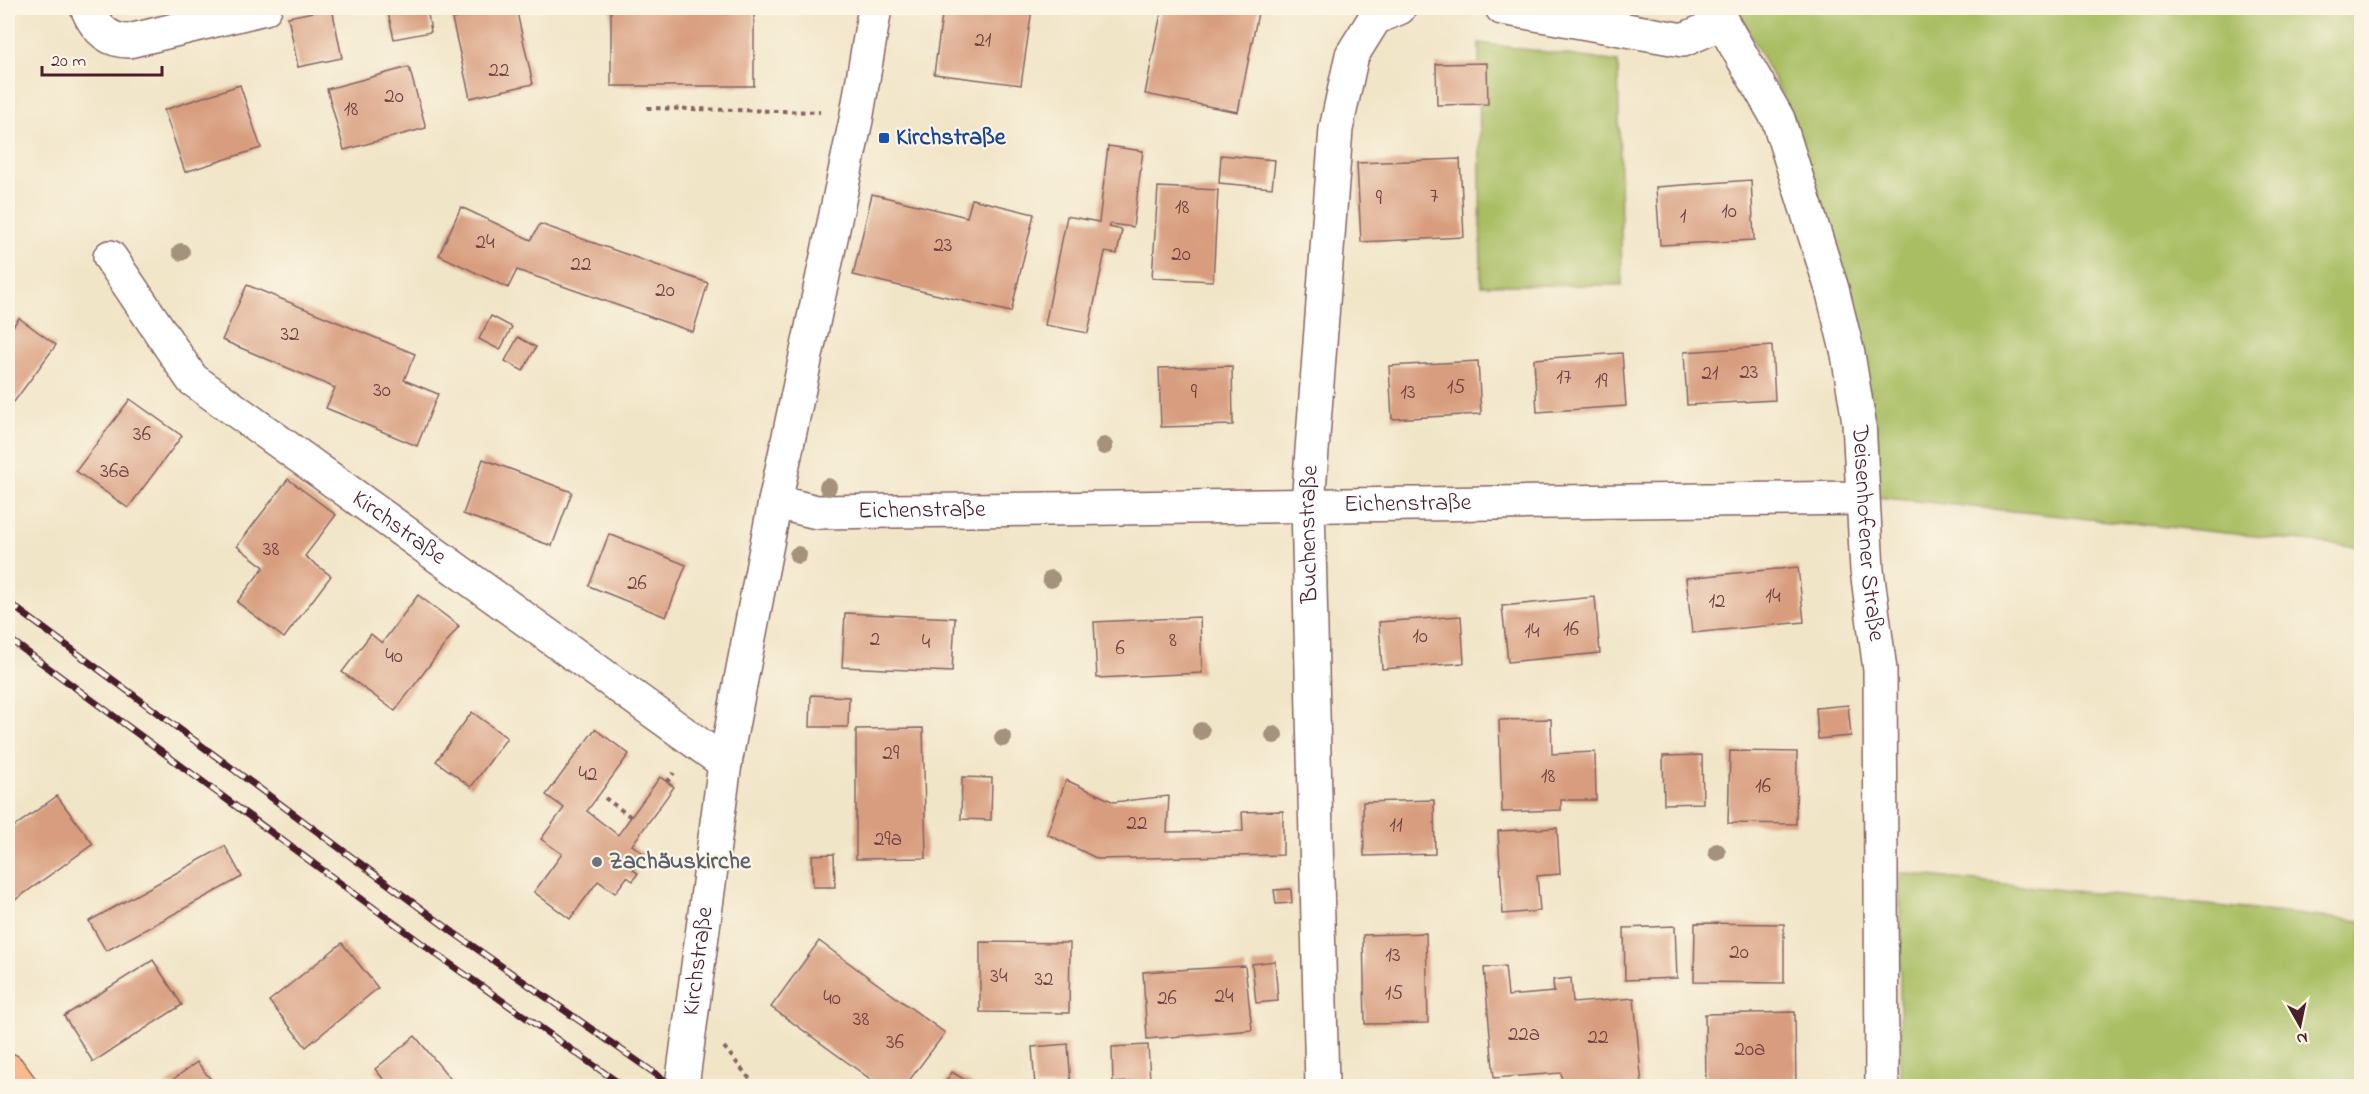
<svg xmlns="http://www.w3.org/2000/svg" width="2369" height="1094" font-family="'Indie Flower',sans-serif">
  <rect width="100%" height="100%" fill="#fcf5e5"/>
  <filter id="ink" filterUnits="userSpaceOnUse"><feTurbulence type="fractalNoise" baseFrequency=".0167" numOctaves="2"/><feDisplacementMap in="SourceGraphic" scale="12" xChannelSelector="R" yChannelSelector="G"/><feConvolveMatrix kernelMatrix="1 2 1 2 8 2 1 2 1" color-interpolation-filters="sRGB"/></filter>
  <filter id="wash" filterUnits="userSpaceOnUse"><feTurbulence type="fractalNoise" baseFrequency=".008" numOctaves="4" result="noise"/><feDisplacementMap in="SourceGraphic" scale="24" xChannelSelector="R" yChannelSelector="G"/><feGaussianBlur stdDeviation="1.35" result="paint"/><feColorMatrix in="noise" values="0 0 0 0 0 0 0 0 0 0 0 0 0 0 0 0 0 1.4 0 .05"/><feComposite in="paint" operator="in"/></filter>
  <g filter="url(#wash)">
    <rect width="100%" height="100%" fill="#f1e5c8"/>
    <g fill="#a9be63" stroke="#7a6e47" stroke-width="1.5">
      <polygon points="1737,8 2361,8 2361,547 1877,497 1792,115"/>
      <polygon points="1479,43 1618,62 1622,285 1481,285"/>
      <polygon points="1900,873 2361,921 2361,1086 1900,1086"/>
    </g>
    <g id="blocks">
      <g fill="#d89d7e">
        <polygon points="332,8 342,58 298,67 288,17"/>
        <polygon points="387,8 427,8 431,32 394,39"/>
        <polygon points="502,8 516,8 533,84 470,98 452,19"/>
        <polygon points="611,8 754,9 754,86 611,86"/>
        <polygon points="943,8 1032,9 1021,85 934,74"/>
        <polygon points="1162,8 1259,8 1238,112 1145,94"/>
        <polygon points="1487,63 1488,104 1437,105 1436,64"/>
        <polygon points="409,67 426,128 344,150 327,89"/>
        <polygon points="240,85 261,148 185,172 164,110"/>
        <polygon points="1108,146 1143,151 1133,227 1110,224 1109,227 1122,230 1117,254 1105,252 1088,333 1045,325 1067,216 1099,222"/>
        <polygon points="1221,155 1275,160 1272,188 1219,183"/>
        <polygon points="1460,159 1464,237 1361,242 1357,163"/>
        <polygon points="1751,180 1754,240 1660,245 1656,187"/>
        <polygon points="1158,187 1218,190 1213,281 1152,278"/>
        <polygon points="872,194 967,217 972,199 1034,214 1011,312 853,275"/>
        <polygon points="461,207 531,240 540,224 708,283 693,332 517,270 508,288 439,255"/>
        <polygon points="247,285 415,354 404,380 438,394 417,446 326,408 335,388 222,340"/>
        <polygon points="491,316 512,327 500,350 479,339"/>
        <polygon points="19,318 56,345 14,402 8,397 8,333"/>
        <polygon points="518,337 536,347 523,371 505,361"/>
        <polygon points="1772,346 1775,400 1687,405 1684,352"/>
        <polygon points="1622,353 1626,406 1537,412 1534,359"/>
        <polygon points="1478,361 1481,414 1392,419 1389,366"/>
        <polygon points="1232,366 1233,425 1161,427 1159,368"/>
        <polygon points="130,399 182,436 128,508 76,471"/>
        <polygon points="483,459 572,492 552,546 463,514"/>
        <polygon points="288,479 336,515 305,556 331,576 284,638 237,602 264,567 237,546"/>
        <polygon points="609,534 686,565 666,617 589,586"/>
        <polygon points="1798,567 1804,622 1692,633 1686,578"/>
        <polygon points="418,595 459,626 395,711 342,672 371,634 382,643"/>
        <polygon points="1595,597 1600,653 1508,662 1502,606"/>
        <polygon points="845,613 955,618 952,672 842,667"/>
        <polygon points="1461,616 1464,663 1382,669 1379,622"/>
        <polygon points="1200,617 1202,673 1097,678 1094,622"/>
        <polygon points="811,695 849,697 848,727 810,727"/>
        <polygon points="1848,705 1851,736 1818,739 1816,708"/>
        <polygon points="472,712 507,738 471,787 436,761"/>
        <polygon points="1551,719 1552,754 1595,752 1596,800 1561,800 1561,810 1502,812 1499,720"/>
        <polygon points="923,728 926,858 856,859 856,729"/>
        <polygon points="595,729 629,754 587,811 618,835 660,777 674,787 632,845 644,854 633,870 638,873 633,881 627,877 615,893 598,881 570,919 534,892 562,854 541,839 564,808 546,795"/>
        <polygon points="1730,751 1797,752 1796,824 1728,823"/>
        <polygon points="1702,755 1703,803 1664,804 1663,756"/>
        <polygon points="962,777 992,778 991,820 961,819"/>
        <polygon points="1066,780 1114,802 1169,796 1167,832 1243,831 1242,812 1283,811 1283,855 1098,859 1047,834"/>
        <polygon points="57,796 93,844 8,905 8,831"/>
        <polygon points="1434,800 1435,854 1364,856 1363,802"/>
        <polygon points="1557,828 1560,874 1537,876 1540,911 1503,914 1498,831"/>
        <polygon points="225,846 242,877 106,951 89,921"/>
        <polygon points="834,854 835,887 813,887 812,855"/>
        <polygon points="1291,889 1292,903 1276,904 1274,890"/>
        <polygon points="1695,923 1784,924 1784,983 1694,982"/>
        <polygon points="1675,926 1677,978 1625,980 1624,928"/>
        <polygon points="1426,933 1428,1023 1365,1024 1363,935"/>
        <polygon points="819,941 945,1033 905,1086 880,1086 771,1007"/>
        <polygon points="980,942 1070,943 1069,1013 980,1012"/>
        <polygon points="342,943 378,988 306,1047 269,1001"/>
        <polygon points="153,960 182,1005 93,1062 64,1016"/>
        <polygon points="1275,961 1278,1001 1256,1003 1252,964"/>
        <polygon points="1245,966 1252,1030 1147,1039 1143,972"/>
        <polygon points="1505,966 1508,996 1554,992 1553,980 1571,978 1573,1003 1634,998 1642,1086 1562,1086 1561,1073 1494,1078 1484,968"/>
        <polygon points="1795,1012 1796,1086 1706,1086 1705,1014"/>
        <polygon points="415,1036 454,1083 450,1086 389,1086 375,1069"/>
        <polygon points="1068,1044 1071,1086 1035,1086 1032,1047"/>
        <polygon points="1148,1045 1150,1081 1113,1083 1112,1047"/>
        <polygon points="197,1062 216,1086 164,1086"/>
        <polygon points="952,1072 975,1086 943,1086"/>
      </g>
    </g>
  </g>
  <g filter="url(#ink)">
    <use href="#blocks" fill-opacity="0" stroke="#846462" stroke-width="1.5"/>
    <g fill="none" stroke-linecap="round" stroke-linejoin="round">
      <g stroke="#846462" stroke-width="36">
        <g id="minor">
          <path d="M87 8C95 27 107 41 129 41L265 8"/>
          <polyline points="1502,8 1683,40 1722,23"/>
          <path id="s1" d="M1714 8 1778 119 1832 289 1848 354 1859 422 1867 570 1880 670 1882 1086"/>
          <path id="s2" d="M110 257 192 379 725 763"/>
          <path id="s3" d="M775 502 817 512 1862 498"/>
          <path id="s4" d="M682 1086 725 763 775 502 856 120 875 8"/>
          <path id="s5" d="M1322 1086 1308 504 1336 129 1352 55 1375 18 1399 8"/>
        </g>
      </g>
      <g stroke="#846462" stroke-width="36">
        <polyline id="major" points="8,1070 20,1086"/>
      </g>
      <g stroke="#846462" stroke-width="4" stroke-dasharray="4.5 4.5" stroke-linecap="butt">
        <polyline points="647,108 820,112"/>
        <polyline points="667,782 674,773"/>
        <polyline points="605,798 631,817"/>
        <polyline points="724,1047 754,1084 787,1083 793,1086"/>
      </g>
      <use href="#minor" stroke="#fff" stroke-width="33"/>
      <use href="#major" stroke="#fabb8c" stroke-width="33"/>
      <g stroke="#4a1f2b" stroke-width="7">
        <g id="rail">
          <polyline points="8,602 454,933 673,1086"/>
          <polyline points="8,638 436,954 623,1086"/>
        </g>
      </g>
      <use href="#rail" stroke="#fcf5e5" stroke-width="4.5" stroke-dasharray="14" stroke-linecap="butt"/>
    </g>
    <g fill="#a5927b">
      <circle cx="181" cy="252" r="9"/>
      <circle cx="1104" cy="446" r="9"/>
      <circle cx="828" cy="487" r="9"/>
      <circle cx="798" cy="555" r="9"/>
      <circle cx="1051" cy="579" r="9"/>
      <circle cx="1201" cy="731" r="9"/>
      <circle cx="1274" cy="735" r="9"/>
      <circle cx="1003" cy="738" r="9"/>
      <circle cx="1717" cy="852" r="9"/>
    </g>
  </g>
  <rect fill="#1a4fb4" stroke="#fcf5e5" stroke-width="2" x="878" y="132" width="12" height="12" rx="3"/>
  <circle fill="#6b7280" stroke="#fcf5e5" stroke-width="2" cx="597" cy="862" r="6"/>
  <g text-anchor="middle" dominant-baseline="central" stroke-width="4.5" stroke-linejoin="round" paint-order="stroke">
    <g font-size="21" fill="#6e3e40">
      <text x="983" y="41">21</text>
      <text x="499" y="71">22</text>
      <text x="394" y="97">20</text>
      <text x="351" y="110">18</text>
      <text x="1434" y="197">7</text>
      <text x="1379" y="199">9</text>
      <text x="1182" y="208">18</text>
      <text x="1729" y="212">10</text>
      <text x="1683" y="217">1</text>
      <text x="485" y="243">24</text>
      <text x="943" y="246">23</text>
      <text x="1181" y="255">20</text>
      <text x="581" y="265">22</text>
      <text x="665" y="291">20</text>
      <text x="290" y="335">32</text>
      <text x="1749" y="373">23</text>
      <text x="1710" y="374">21</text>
      <text x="1564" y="378">17</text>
      <text x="1601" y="382">19</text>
      <text x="1456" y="388">15</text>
      <text x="382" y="391">30</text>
      <text x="1194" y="393">9</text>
      <text x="1408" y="393">13</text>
      <text x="142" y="435">36</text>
      <text x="115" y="472">36a</text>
      <text x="271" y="550">38</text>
      <text x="637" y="584">26</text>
      <text x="1773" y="597">14</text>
      <text x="1717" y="602">12</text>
      <text x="1571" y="630">16</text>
      <text x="1532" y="632">14</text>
      <text x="1420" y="637">10</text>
      <text x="875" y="640">2</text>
      <text x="1173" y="641">8</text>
      <text x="926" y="643">4</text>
      <text x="1120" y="649">6</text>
      <text x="394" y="657">40</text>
      <text x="891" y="754">29</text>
      <text x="588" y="775">42</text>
      <text x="1548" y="777">18</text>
      <text x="1763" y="787">16</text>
      <text x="1137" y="824">22</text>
      <text x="1396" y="826">11</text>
      <text x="888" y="840">29a</text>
      <text x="1739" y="953">20</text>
      <text x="1393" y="956">13</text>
      <text x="999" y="977">34</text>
      <text x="1044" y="980">32</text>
      <text x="1394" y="994">15</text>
      <text x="1224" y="997">24</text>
      <text x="832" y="999">40</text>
      <text x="1167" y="999">26</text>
      <text x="861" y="1020">38</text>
      <text x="1524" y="1035">22a</text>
      <text x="1598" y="1038">22</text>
      <text x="895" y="1043">36</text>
      <text x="1750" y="1050">20a</text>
    </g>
    <g font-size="24" font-weight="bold" fill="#164399" stroke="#fcf5e5" text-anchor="start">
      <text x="896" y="138">Kirchstraße</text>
    </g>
    <g font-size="24" fill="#4a1f2b" stroke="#fcf5e5">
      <text stroke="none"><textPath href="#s3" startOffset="634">Eichenstraße</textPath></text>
      <text stroke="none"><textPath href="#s3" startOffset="148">Eichenstraße</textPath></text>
      <text stroke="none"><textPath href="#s2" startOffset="402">Kirchstraße</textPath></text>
      <text stroke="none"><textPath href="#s1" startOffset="554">Deisenhofener Straße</textPath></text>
      <text stroke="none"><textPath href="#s5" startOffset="552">Buchenstraße</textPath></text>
      <text stroke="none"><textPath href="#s4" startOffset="126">Kirchstraße</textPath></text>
    </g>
    <g font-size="24" font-weight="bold" fill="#5b616d" stroke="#fcf5e5" text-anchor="start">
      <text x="609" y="862">Zachäuskirche</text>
    </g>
  </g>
  <rect width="2369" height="1094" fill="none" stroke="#fcf5e5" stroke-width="30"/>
  <g transform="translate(2300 1025) rotate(171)" stroke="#fcf5e5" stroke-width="4.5" paint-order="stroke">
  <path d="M0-4.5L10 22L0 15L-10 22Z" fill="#4a1f2b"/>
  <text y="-9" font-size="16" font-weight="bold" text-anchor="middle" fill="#4a1f2b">N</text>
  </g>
  <path d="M42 66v9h120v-9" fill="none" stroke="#4a1f2b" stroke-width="3"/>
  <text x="51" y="66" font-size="18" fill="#4a1f2b" stroke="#fcf5e5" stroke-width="4.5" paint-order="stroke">20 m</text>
</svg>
